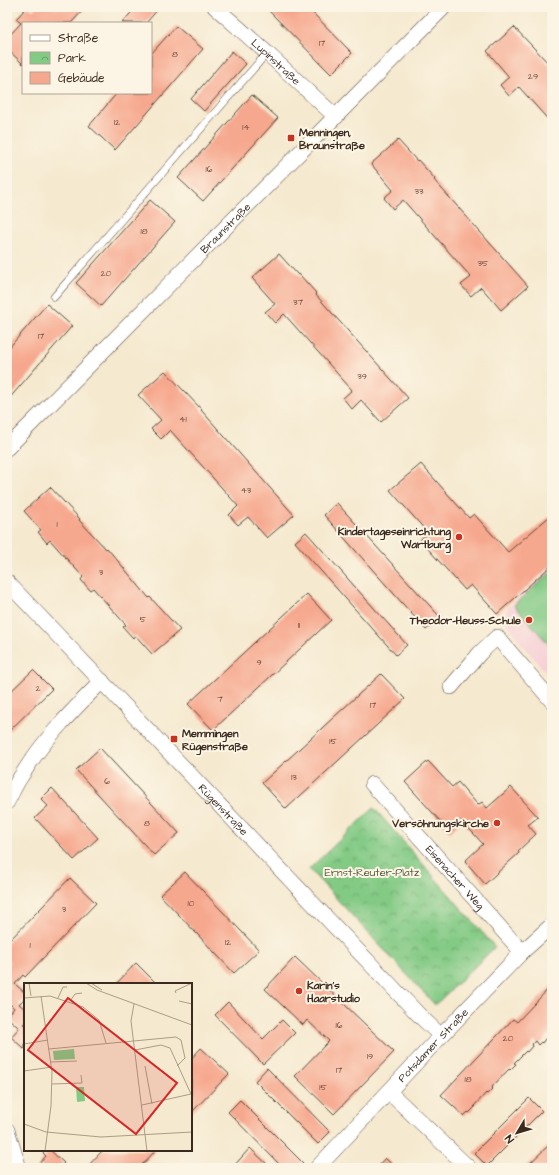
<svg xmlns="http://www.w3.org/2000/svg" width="559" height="1175" font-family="'Architects Daughter',sans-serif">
  <defs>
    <pattern id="park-crowns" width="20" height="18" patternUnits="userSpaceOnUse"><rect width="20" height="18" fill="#83ca85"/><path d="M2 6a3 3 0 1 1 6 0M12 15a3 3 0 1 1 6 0" fill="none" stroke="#6ca46c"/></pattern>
  </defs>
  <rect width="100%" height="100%" fill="#fcf5e5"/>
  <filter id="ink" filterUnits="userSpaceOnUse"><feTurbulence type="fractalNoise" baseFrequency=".025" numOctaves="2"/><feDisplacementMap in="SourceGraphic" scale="8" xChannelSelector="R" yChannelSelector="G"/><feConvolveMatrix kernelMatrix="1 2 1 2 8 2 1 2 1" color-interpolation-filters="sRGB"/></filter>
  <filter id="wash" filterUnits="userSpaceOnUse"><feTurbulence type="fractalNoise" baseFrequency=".012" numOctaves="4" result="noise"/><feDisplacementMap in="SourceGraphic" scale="16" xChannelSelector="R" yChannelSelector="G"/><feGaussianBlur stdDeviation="0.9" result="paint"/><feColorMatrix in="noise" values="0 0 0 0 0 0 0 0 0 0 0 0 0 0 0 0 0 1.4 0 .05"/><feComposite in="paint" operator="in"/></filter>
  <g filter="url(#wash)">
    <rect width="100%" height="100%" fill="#f5e9cf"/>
    <polygon fill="#f6cfd6" points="552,568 552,679 521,644 508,624 505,616 507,608"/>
    <polygon fill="#83ca85" stroke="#5f7a52" points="552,571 552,648 514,605"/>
    <polygon fill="url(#park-crowns)" stroke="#5f7a52" points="374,808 495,947 435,1005 309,869"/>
    <g id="blocks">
      <g fill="#f6a88e">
        <polygon points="27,7 29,7 33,10 36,7 86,7 71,23 23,23 23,64 7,49 7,38 21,23 16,19"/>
        <polygon points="136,7 160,7 146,23 122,23"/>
        <polygon points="265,7 307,7 352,53 331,74"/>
        <polygon points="176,26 203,49 115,150 89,126 117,93 151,93 151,54"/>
        <polygon points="514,27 551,66 550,67 552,70 552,124 519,87 509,96 500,85 509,77 487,51"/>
        <polygon points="232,51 246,64 204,111 191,99"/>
        <polygon points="252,95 278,118 203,201 178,178"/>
        <polygon points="398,140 417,161 418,160 435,179 434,180 528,286 501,310 481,287 471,296 461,285 471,277 403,200 393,209 384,198 393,190 371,164"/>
        <polygon points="150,200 175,222 101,306 76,283"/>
        <polygon points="279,254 298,275 299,274 316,293 315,294 408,398 381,422 361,400 352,409 343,398 352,390 284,314 275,323 265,312 275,304 252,278"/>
        <polygon points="47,304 72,326 7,401 7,350"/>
        <polygon points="165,371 202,410 201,410 294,515 267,538 248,517 238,525 229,515 238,506 170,430 161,439 151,429 161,420 138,395"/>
        <polygon points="421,464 469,518 474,514 508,552 550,516 552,518 552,565 497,614 471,585 465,590 420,540 428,533 390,490"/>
        <polygon points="50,487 80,519 79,520 106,549 107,548 149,598 150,597 180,630 152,654 135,635 133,638 123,627 126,625 93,588 90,590 81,580 83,577 50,540 47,543 38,532 41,530 24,511"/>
        <polygon points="337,503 440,617 426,630 324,515"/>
        <polygon points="306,532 407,645 396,655 295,542"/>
        <polygon points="307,594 331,620 213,730 188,704"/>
        <polygon points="33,670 52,689 7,733 7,695"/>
        <polygon points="381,674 405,699 286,809 262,783"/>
        <polygon points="100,748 179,833 154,855 76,770"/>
        <polygon points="428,761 452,787 458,782 478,805 482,802 487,808 511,787 538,817 528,825 536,834 518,851 519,853 485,884 465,861 483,844 462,821 450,832 405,782"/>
        <polygon points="52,788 98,838 74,860 35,818 48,806 41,799"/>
        <polygon points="185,872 259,950 234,973 160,895"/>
        <polygon points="70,878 96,903 25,977 23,975 15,984 25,993 25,998 19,1004 25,1009 25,1022 23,1024 25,1026 25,1048 24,1049 11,1037 19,1028 7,1017 14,1008 7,1001 7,990 11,987 7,983 7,966 10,962 7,959 7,943"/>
        <polygon points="295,957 394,1052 334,1114 295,1076 329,1041 307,1020 303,1025 265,989"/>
        <polygon points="136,963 157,984 116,984"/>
        <polygon points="552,985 552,1030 542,1043 541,1042 538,1045 535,1041 532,1044 533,1045 527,1052 526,1051 514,1063 516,1064 510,1070 509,1069 492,1087 493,1088 487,1094 486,1093 474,1106 475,1107 469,1113 468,1112 464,1116 441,1095 513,1019 517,1022"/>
        <polygon points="228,1002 263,1039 282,1020 295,1033 263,1064 215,1015"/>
        <polygon points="201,1048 229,1074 191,1113 191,1059"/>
        <polygon points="267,1068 330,1132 318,1144 255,1081"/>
        <polygon points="529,1098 542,1111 487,1166 474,1153"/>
        <polygon points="240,1100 303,1163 298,1168 283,1168 228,1112"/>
        <polygon points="552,1142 552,1168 525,1168"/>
        <polygon points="250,1148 271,1168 232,1168"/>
        <polygon points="40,1150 52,1150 51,1151 64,1163 60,1168 43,1168 39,1164 46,1156"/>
        <polygon points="103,1150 156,1150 139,1168 86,1168"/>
        <polygon points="385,1158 396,1168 376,1168"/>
      </g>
    </g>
  </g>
  <g filter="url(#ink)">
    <use href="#blocks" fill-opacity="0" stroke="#574739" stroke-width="1"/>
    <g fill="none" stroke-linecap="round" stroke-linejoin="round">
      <g stroke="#574739" stroke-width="8">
        <polyline id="service" points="54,297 267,53"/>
      </g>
      <g stroke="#574739" stroke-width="16">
        <g id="minor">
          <path id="s1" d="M215 7 267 53 336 117"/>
          <path id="s2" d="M7 448 444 7"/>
          <path id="s3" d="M7 582 420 1016 441 1036"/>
          <polyline points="451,687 480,653 497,637 552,701"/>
          <path id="s4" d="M372 784 522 952"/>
          <path d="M7 802C12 793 16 783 22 775 43 740 73 710 102 681"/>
          <polyline points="389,1092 469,1168"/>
          <polyline points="7,1130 19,1168"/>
          <path id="s5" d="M317 1168 441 1036 522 952 552 925"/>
        </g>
      </g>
      <use href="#service" stroke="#fff" stroke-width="7"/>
      <use href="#minor" stroke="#fff" stroke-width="15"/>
    </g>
  </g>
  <g fill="#c8321e" stroke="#fcf5e5" stroke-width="1.5">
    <rect x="287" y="134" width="8" height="8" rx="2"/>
    <circle cx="459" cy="537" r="4"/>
    <circle cx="529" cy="620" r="4"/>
    <rect x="170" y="735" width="8" height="8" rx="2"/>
    <circle cx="497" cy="823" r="4"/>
    <circle cx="299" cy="991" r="4"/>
  </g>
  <g text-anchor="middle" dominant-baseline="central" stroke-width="4" stroke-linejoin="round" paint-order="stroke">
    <g font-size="9" fill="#6a4a3a">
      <text x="322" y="43">17</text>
      <text x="175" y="54">8</text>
      <text x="533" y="76">29</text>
      <text x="117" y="122">12</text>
      <text x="246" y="127">14</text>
      <text x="209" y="169">16</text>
      <text x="419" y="191">33</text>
      <text x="144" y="231">18</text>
      <text x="483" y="263">35</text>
      <text x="106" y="273">20</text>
      <text x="298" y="302">37</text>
      <text x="41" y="336">17</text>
      <text x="362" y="376">39</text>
      <text x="183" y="419">41</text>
      <text x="246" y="490">43</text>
      <text x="57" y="524">1</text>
      <text x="101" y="572">3</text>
      <text x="143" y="619">5</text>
      <text x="299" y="625">11</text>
      <text x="259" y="662">9</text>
      <text x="38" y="688">2</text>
      <text x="220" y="699">7</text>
      <text x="373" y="705">17</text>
      <text x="333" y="741">15</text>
      <text x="294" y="777">13</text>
      <text x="107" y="781">6</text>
      <text x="147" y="823">8</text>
      <text x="191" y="903">10</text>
      <text x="64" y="909">3</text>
      <text x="228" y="942">12</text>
      <text x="30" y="945">1</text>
      <text x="339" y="1025">16</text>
      <text x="508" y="1038">20</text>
      <text x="370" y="1056">19</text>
      <text x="339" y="1070">17</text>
      <text x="468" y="1079">18</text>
      <text x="323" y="1087">15</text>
    </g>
    <g font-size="11" fill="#3b2a1e" stroke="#fcf5e5">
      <text stroke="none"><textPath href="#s1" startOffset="82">Lupinstraße</textPath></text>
      <text stroke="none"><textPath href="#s2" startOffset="310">Braunstraße</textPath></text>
      <text stroke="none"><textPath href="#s3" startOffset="314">Rügenstraße</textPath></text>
      <text stroke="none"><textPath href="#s4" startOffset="125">Eisenacher Weg</textPath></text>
      <text stroke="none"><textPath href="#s5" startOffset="169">Potsdamer Straße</textPath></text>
    </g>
    <g font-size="11" font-weight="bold" fill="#3b2a1e" stroke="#fcf5e5" text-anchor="start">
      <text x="299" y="132">Menningen,<tspan x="299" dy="13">Braunstraße</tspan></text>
      <text x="451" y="531" text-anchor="end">Kindertageseinrichtung<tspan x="451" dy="13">Wartburg</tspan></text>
      <text x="521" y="620" text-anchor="end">Theodor-Heuss-Schule</text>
      <text x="182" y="733">Memmingen<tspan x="182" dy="13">Rügenstraße</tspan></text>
      <text x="489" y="823" text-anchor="end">Versöhnungskirche</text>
      <text x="307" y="985">Karin's<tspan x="307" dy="13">Haarstudio</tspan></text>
    </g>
    <g font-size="11" fill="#515a3d" stroke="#fcf5e5">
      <text x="372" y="872">Ernst-Reuter-Platz</text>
    </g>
  </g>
  <g transform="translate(24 983)">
    <rect width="168" height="168" fill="#f5e9cf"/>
    <path d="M52 104H60L61 118 53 119Z" fill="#83ca85"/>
    <path d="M50 66 51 76 30 77 29 68Z" fill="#83ca85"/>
    <path fill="none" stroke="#ab9d88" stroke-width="1" d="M5 0 7 13M62 0 73 7 168 42M67 0 78 7M152 10 151 8 168 0M17 13 28 89 27 123 21 168M0 15 26 13 59 24 75 37 82 60M34 15 39 4H43M46 18 51 11 58 10M155 18 168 21M110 21 107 38 123 168M0 61 24 57M25 66 152 54 157 57 161 75 153 83M111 67 137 62 146 65 167 111M27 79 53 78M121 83 128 121M0 88 28 84M28 101 58 100 57 92M118 122 167 111M0 141 22 149 77 154 168 149"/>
    <path fill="#d62828" fill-opacity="0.15" stroke="#d62828" stroke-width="2" d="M44 15 153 100 112 151 4 67Z"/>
    <rect width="168" height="168" fill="none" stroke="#3b2a1e" stroke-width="2"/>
  </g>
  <rect width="559" height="1175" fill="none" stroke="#fcf5e5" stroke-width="24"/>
  <rect x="22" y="22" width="130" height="72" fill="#fcf5e5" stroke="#afa495"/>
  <rect x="30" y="35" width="20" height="6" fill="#ffffff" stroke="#afa495"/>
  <text x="58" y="42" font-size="12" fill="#3b2a1e">Straße</text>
  <rect x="30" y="52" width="20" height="12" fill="url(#park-crowns)" stroke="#afa495"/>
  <text x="58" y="62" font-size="12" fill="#3b2a1e">Park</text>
  <rect x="30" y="72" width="20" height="12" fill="#f6a88e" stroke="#afa495"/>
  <text x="58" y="82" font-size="12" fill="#3b2a1e">Gebäude</text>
  <g transform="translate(517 1133) rotate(232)" stroke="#fcf5e5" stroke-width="3" paint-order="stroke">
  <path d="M0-3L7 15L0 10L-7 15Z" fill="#3b2a1e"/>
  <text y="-6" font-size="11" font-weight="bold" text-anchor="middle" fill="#3b2a1e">N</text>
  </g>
</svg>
